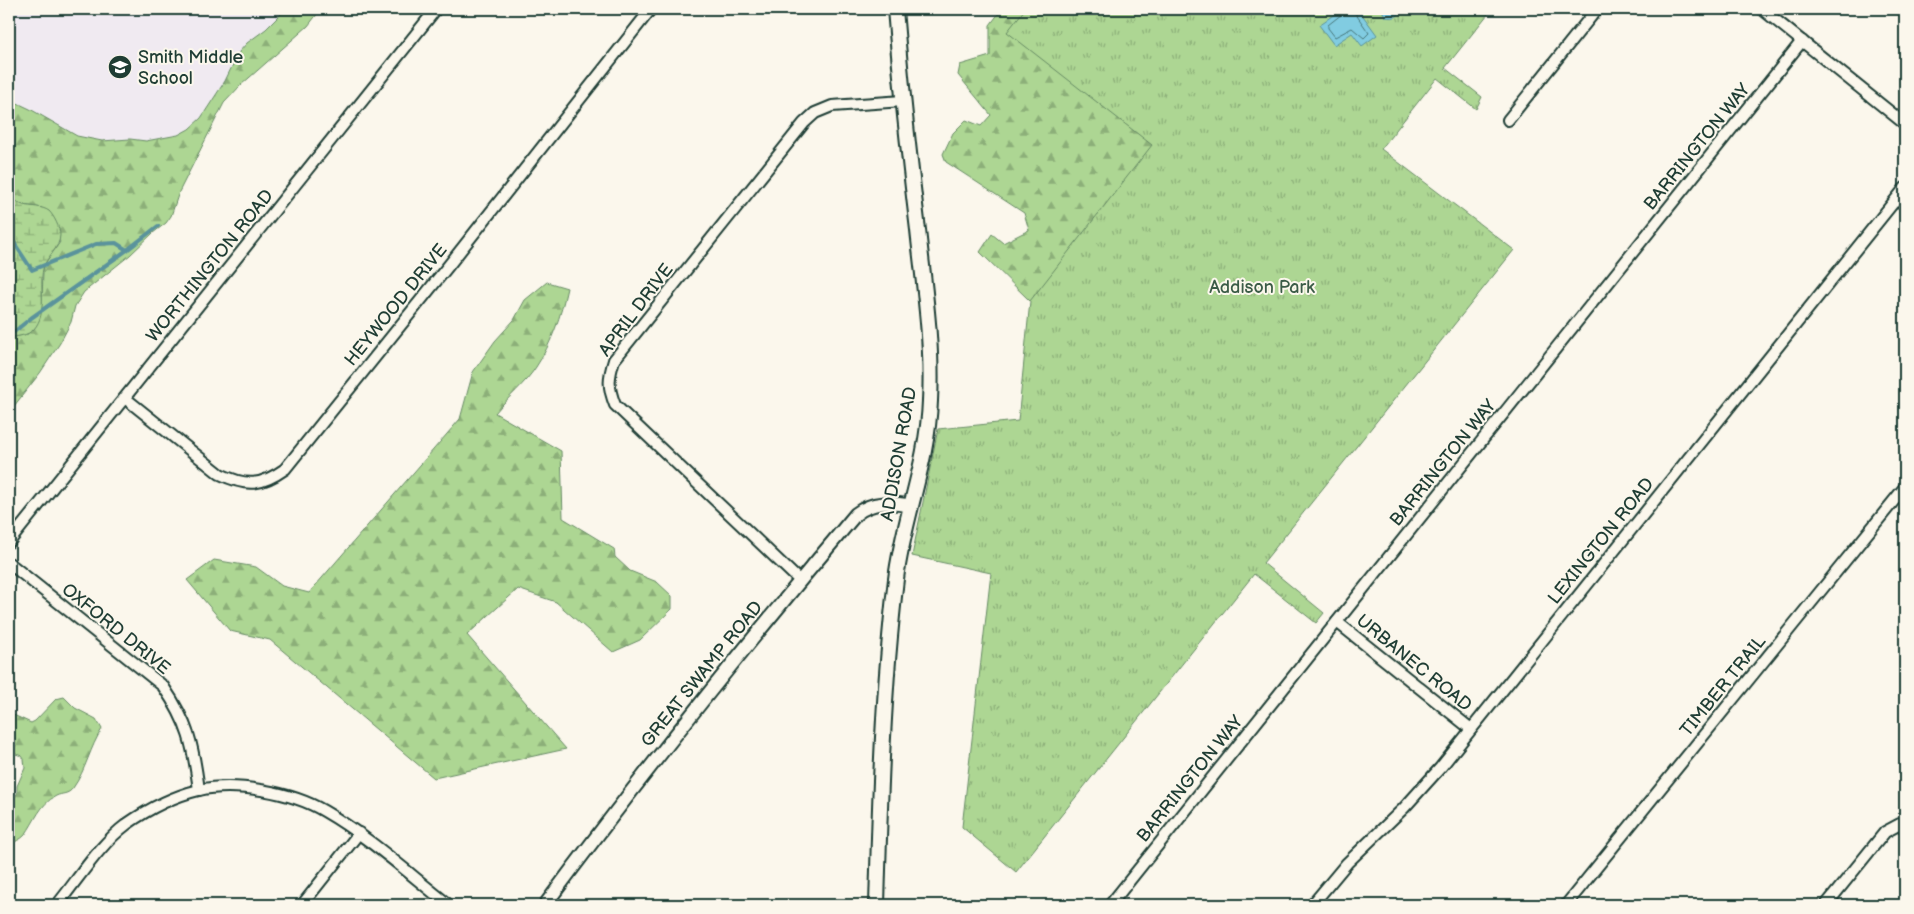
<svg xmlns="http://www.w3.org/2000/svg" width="1914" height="914" font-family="'Balsamiq Sans',sans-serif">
  <defs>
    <pattern id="forest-firs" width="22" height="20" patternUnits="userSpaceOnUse" patternTransform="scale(1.25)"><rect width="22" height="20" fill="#add693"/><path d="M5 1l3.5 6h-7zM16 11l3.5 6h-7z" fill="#8caf79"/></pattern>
    <pattern id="wetland-marsh" width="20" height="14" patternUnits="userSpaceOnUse" patternTransform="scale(1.25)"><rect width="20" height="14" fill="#add693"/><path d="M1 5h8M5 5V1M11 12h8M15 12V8" fill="none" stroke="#8caf79"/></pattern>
    <pattern id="park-tufts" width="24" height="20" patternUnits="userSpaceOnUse" patternTransform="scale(1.25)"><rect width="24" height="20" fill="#add693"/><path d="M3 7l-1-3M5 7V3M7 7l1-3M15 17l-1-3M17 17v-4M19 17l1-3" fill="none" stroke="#8caf79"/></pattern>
  </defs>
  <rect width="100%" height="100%" fill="#fbf7ec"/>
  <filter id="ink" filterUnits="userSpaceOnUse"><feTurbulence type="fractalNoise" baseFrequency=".02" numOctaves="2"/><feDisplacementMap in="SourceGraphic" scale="10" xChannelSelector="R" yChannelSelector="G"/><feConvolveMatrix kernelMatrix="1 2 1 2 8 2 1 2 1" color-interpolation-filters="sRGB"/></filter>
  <g filter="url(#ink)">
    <polygon fill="#f0eaf1" points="9,9 286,9 266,29 247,43 239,52 225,81 201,118 189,129 178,135 146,141 130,139 102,141 77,136 30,109 9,99"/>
    <g fill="url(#forest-firs)" stroke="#668a64">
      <polygon points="286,9 321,9 308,26 241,85 224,103 179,192 171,216 166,223 153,233 130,255 84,292 75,306 71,322 60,343 40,373 14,406 9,415 9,338 28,334 42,304 43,270 46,262 60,242 42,208 24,205 9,198 9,99 30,109 77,136 102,141 130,139 146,141 178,135 189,129 201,118 225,81 239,52 247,43 266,29"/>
      <polygon points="1002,9 1046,9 1174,136 1041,302 1030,301 980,252 992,234 1003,243 1029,230 1024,213 946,162 943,154 953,133 966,120 981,126 991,115 958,75 960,65 990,56 990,25"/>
      <path d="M547 282 567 288C561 315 552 343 536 367 525 384 508 397 495 413L561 451 563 518 614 549 615 557 630 571 657 582 672 596V609L640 640 613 652 556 602 518 589 467 635 566 749 434 778 270 640 230 631 187 580 214 560 256 567 282 586 309 593 460 419 473 372 495 341 514 320 525 300Z"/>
      <path d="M64 697 75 708 96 719 102 729C90 747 86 770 73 788 68 795 62 793 56 796 40 804 35 821 25 835 21 840 14 841 9 846V803L17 794V786L25 768 24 759 22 756 9 752V713L31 723 35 721 56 699Z"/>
    </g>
    <path fill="url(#wetland-marsh)" stroke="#668a64" d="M9 198C13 200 18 203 23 205 31 207 42 206 49 211 54 216 60 228 60 235 60 249 46 256 43 269 39 288 48 313 34 329 28 336 17 336 9 338Z"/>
    <polygon fill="url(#park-tufts)" stroke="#668a64" points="1025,9 1492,9 1445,68 1482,97 1476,109 1437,78 1381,149 1514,250 1263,563 1324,613 1316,623 1254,574 1016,872 962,827 991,573 912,556 938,429 1018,421 1030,301 1152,145 1007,32"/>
    <g fill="#81cce1" stroke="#5a939c">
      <polygon points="1342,9 1358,9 1377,35 1362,46 1352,33 1334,45 1319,25"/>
      <path d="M1381 9H1402C1400 16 1394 19 1386 17Z"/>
    </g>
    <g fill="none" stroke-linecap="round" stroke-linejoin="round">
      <polyline stroke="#467679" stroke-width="1" points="1344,9 1342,14 1328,25 1328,28 1335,37 1352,28 1364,38 1369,33 1355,13 1354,9"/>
      <g stroke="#5a939c" stroke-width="4">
        <polyline points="9,235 32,270 96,244 116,243 127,250 158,226"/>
        <polyline points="9,336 31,318 127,250"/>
      </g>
      <g stroke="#1f3d34" stroke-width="14">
        <g id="minor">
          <polyline points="1762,9 1905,124"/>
          <polyline points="1508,120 1597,9"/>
          <path d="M125 398 220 474C247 487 261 486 285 469L449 265 651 9"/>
          <polyline points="9,542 436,9"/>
          <path d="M9 563 163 686C189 724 193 745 199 790"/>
          <path d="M800 581 615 405C608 387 608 379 614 360L804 123 815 113 832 106 903 101"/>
          <polyline points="1337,622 1471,729"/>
          <path d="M57 905C79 878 99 845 127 824 147 810 174 796 199 790 236 782 292 792 324 811 369 837 408 873 449 905"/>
          <polyline points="302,905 359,833"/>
          <polyline points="1110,905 1802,41"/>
          <polyline points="1312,905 1347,863 1404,808 1441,767 1905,188"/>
          <polyline points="1566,905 1905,487"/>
          <polyline points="1826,905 1885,832 1900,824 1905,823"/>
        </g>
      </g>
      <g stroke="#1f3d34" stroke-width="16">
        <path id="tertiary" d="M545 905C644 772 748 642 856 514 872 501 891 502 911 506"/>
      </g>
      <g stroke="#1f3d34" stroke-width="18">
        <path id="secondary" d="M877 905C880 796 883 688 896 579 903 520 928 462 930 401 933 344 924 287 918 230 909 156 901 83 895 9"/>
      </g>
      <use href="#minor" stroke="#fbf7ec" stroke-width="10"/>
      <use href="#tertiary" stroke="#fbf7ec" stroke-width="12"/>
      <use href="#secondary" stroke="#fbf7ec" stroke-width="14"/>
    </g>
  </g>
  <defs>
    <g id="school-disc" transform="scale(1.25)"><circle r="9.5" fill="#1f3d34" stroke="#fbf7ec"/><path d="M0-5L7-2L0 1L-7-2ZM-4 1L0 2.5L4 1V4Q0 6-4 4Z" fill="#fff"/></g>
  </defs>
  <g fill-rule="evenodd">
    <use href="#school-disc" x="120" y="67"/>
  </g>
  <g text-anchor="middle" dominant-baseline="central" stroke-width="4" stroke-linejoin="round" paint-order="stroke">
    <g font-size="18" fill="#1f3d34" stroke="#fbf7ec" text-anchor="start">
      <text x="138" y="57">Smith Middle<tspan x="138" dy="21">School</tspan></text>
    </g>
    <g font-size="18" fill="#1f3d34" stroke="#fbf7ec">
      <text transform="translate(1697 147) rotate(-51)">BARRINGTON WAY</text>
      <text transform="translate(210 266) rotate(-51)">WORTHINGTON ROAD</text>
      <text transform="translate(396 305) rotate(-51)">HEYWOOD DRIVE</text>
      <text transform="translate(636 310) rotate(-53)">APRIL DRIVE</text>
      <text transform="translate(899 454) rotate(-80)">ADDISON ROAD</text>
      <text transform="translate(1443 463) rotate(-51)">BARRINGTON WAY</text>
      <text transform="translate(1601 541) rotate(-51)">LEXINGTON ROAD</text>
      <text transform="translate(116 629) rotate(39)">OXFORD DRIVE</text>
      <text transform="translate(1414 663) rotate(39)">URBANEC ROAD</text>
      <text transform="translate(702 674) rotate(-51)">GREAT SWAMP ROAD</text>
      <text transform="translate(1723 686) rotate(-51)">TIMBER TRAIL</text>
      <text transform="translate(1190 779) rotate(-51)">BARRINGTON WAY</text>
    </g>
    <g font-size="18" fill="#3b5c47" stroke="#fbf7ec">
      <text x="1262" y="287">Addison Park</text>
    </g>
  </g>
  <rect width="1914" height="914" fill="none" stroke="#fbf7ec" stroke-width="30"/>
  <rect x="15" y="15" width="1884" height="884" fill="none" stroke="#1f3d34" stroke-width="2" filter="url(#ink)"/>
</svg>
